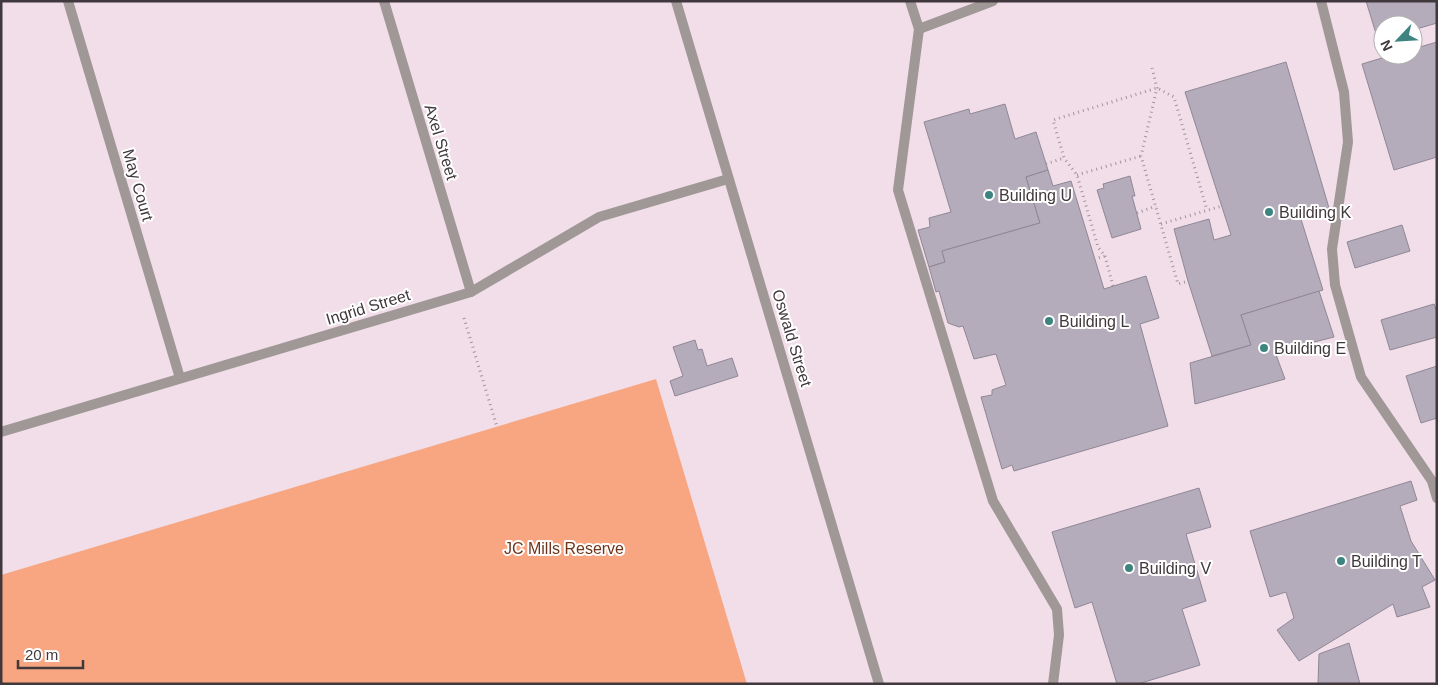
<svg xmlns="http://www.w3.org/2000/svg" width="1438" height="685" font-family="Arial,sans-serif">
  <rect width="100%" height="100%" fill="#f1dee8"/>
  <polygon fill="#f8a682" points="656,379 747,684 1,684 1,575"/>
  <g fill="#b5acbb" stroke="#908796">
    <polygon points="1366,1 1436,1 1437,23 1413,30 1413,25 1383,25 1383,39 1378,40"/>
    <polygon points="1437,42 1437,157 1394,170 1362,64 1392,55 1413,55 1413,49"/>
    <polygon points="1286,62 1329,208 1300,216 1323,290 1241,315 1251,345 1212,356 1188,281 1174,229 1209,219 1214,240 1231,235 1185,92"/>
    <polygon points="1005,104 1015,139 1036,132 1048,170 1026,177 1040,223 942,251 945,262 929,267 918,230 930,227 929,218 951,212 924,122 969,109 970,114"/>
    <polygon points="1048,170 1053,186 1071,181 1104,289 1146,276 1159,318 1140,324 1168,426 1014,471 1012,465 1002,469 981,397 992,395 992,390 1006,385 996,354 974,359 963,326 959,327 948,323 939,291 936,292 929,267 945,262 942,251 1040,223 1026,177"/>
    <polygon points="1130,176 1135,196 1132,196 1141,229 1112,238 1097,190 1104,188 1103,184"/>
    <polygon points="1402,225 1410,251 1355,268 1347,242"/>
    <polygon points="1319,291 1334,337 1275,352 1285,379 1195,404 1190,363 1251,345 1241,315"/>
    <polygon points="1434,304 1437,313 1437,337 1390,350 1381,320"/>
    <polygon points="695,340 698,350 702,349 707,366 732,358 738,376 675,396 670,381 683,376 673,347"/>
    <polygon points="1437,366 1437,418 1421,423 1406,376"/>
    <polygon points="1411,481 1417,500 1400,506 1411,541 1435,580 1422,587 1430,607 1397,617 1393,604 1299,661 1277,630 1294,618 1286,592 1270,597 1250,531"/>
    <polygon points="1199,488 1211,527 1186,534 1206,601 1182,609 1200,665 1138,684 1117,684 1092,602 1075,608 1052,532"/>
    <polygon points="1349,643 1360,684 1318,684 1319,654"/>
  </g>
  <g fill="none" stroke-linecap="round" stroke-linejoin="round">
    <g stroke="#a2949b" stroke-width="3" stroke-dasharray="1 4" stroke-linecap="butt">
      <polyline points="1152,68 1157,88 1141,156 1178,284 1188,281"/>
      <polyline points="1046,164 1064,158"/>
      <polyline points="1077,175 1141,156"/>
      <polyline points="1137,213 1156,206"/>
      <polyline points="1161,224 1222,206"/>
      <polyline points="1105,256 1113,286"/>
      <polyline points="1094,259 1105,256 1098,247 1077,175 1064,158 1053,120 1157,88 1174,97 1207,210"/>
      <polyline points="464,318 497,427"/>
    </g>
    <g stroke="#a09797" stroke-width="10">
      <polyline points="910,1 919,29 898,190 993,501 1057,609 1059,635 1053,684"/>
      <polyline points="1321,1 1344,92 1348,142 1332,249 1335,285 1361,377 1432,481 1437,498"/>
      <polyline points="919,29 993,1"/>
    </g>
    <g stroke="#a09797" stroke-width="10">
      <polyline points="68,1 180,378"/>
      <polyline points="384,1 471,292"/>
      <polyline points="676,1 879,684"/>
      <polyline points="1,432 471,292 599,217 728,179"/>
    </g>
  </g>
  <g fill="#3d8480" stroke="#fff" stroke-width="2">
    <circle cx="989" cy="195" r="5"/>
    <circle cx="1269" cy="212" r="5"/>
    <circle cx="1049" cy="321" r="5"/>
    <circle cx="1264" cy="348" r="5"/>
    <circle cx="1341" cy="561" r="5"/>
    <circle cx="1129" cy="568" r="5"/>
  </g>
  <g text-anchor="middle" dominant-baseline="central" stroke-width="4" stroke-linejoin="round" paint-order="stroke">
    <g font-size="16" fill="#40383c" stroke="#fff">
      <text transform="translate(441 142) rotate(73)">Axel Street</text>
      <text transform="translate(138 185) rotate(74)">May Court</text>
      <text transform="translate(368 307) rotate(-17)">Ingrid Street</text>
      <text transform="translate(792 338) rotate(73)">Oswald Street</text>
    </g>
    <g font-size="16" fill="#40383c" stroke="#fff" text-anchor="start">
      <text x="999" y="195">Building U</text>
      <text x="1279" y="212">Building K</text>
      <text x="1059" y="321">Building L</text>
      <text x="1274" y="348">Building E</text>
      <text x="1351" y="561">Building T</text>
      <text x="1139" y="568">Building V</text>
    </g>
    <g font-size="16" fill="#6e351b" stroke="#fff">
      <text x="564" y="548">JC Mills Reserve</text>
    </g>
  </g>
  <rect width="1438" height="685" fill="none" stroke="#40383c" stroke-width="5"/>
  <g transform="translate(1398 40) rotate(245)"><circle r="24" fill="#ffffff" stroke="#b3afb1"/>
  <path d="M0-4L9 19L0 12L-9 19Z" fill="#3d8480"/>
  <text y="-8" font-size="14" font-weight="bold" text-anchor="middle" fill="#40383c">N</text>
  </g>
  <path d="M18 660v8h65v-8" fill="none" stroke="#40383c" stroke-width="2.5"/>
  <text x="25" y="660" font-size="15" fill="#40383c" stroke="#ffffff" stroke-width="4" paint-order="stroke">20 m</text>
</svg>
